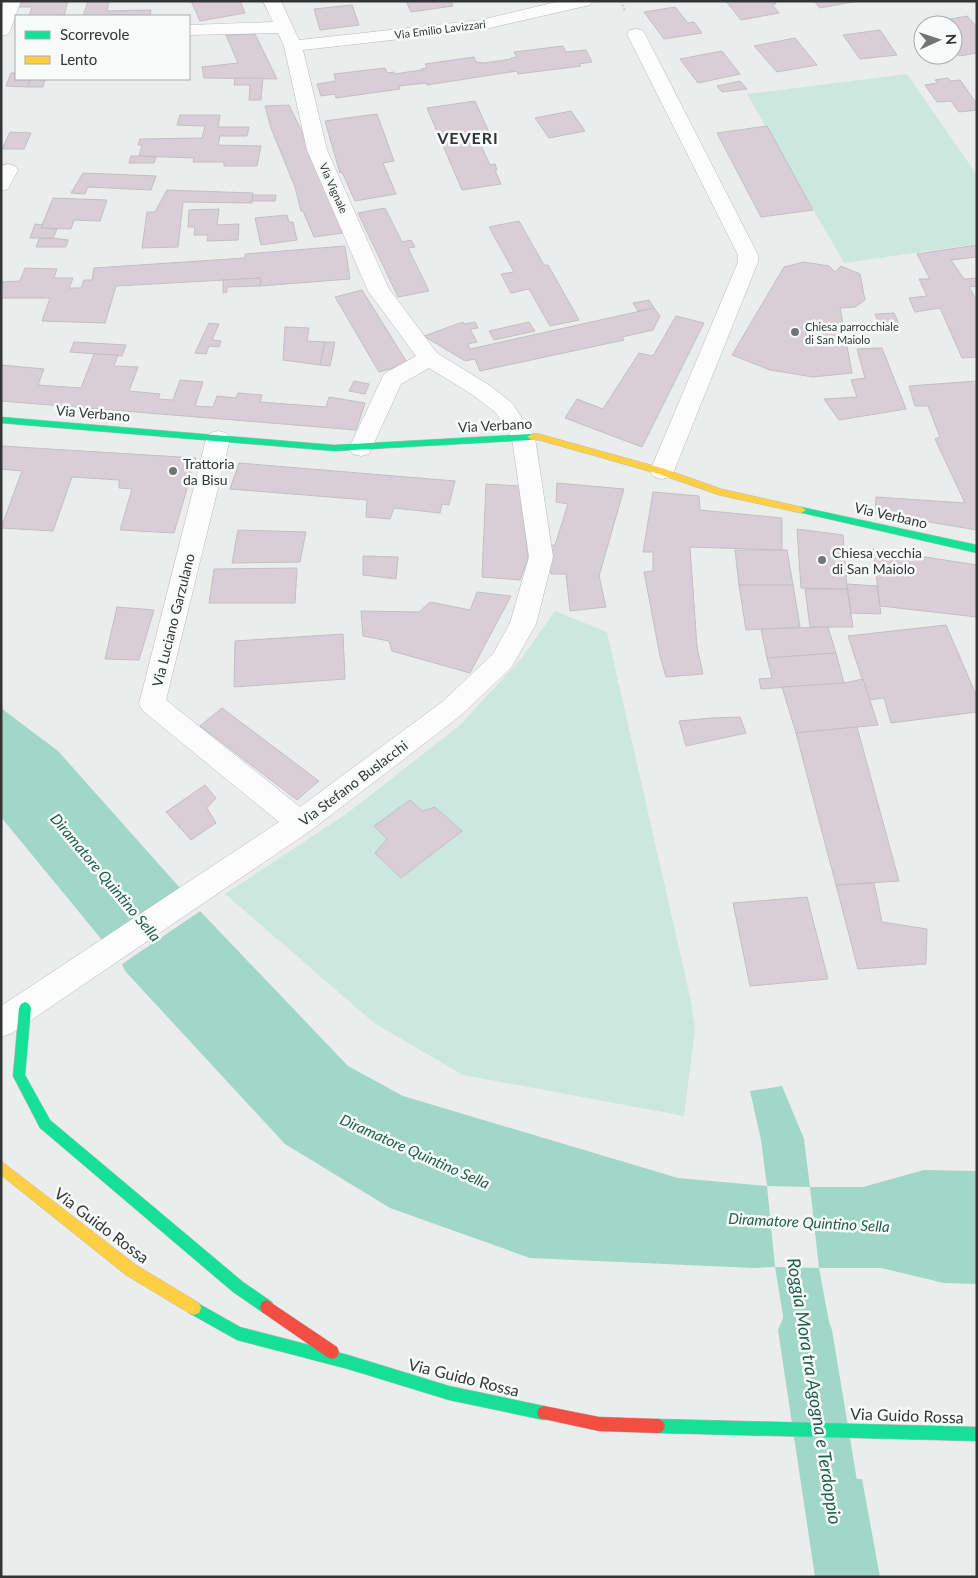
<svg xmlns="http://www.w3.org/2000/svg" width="978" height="1578" font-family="Lato,sans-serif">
  <rect width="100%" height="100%" fill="#ebedec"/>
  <g fill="#cce8de">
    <polygon points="907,74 977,175 977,244 844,263 747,94"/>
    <polygon points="555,611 607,632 691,1001 695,1030 684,1116 463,1075 374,1023 225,894 349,812 460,725 521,659"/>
  </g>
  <g fill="#a0d7c6">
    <polygon points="1,708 58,751 180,888 102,940 1,817"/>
    <polygon points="200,911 348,1066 403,1096 678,1178 767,1186 761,1140 750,1091 782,1086 804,1139 810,1187 863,1187 924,1170 977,1171 977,1284 944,1283 881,1268 819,1268 841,1386 795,1388 775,1267 754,1268 530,1258 390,1208 285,1144 125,971 122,964"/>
    <polygon points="801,1479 862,1479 880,1577 823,1577"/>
  </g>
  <g fill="#ebedec">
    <polygon points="198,909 200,911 122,964 120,962"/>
    <polygon points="767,1186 810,1187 819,1268 775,1267"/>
  </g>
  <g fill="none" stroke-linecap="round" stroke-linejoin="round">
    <polygon fill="#a0d7c6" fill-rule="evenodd" points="805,1303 824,1311 832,1330 873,1577 815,1577 778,1330 786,1311"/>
  </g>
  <g fill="#d9ced5" stroke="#c1c0c1">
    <polygon points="15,1 68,1 64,16 29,16 32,7 14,7"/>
    <polygon points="88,1 109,1 107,11 151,10 150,16 83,16"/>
    <polygon points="191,1 240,1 245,13 200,21"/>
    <polygon points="406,1 451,1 453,6 411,12"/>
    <polygon points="726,1 774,1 776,4 772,4 779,13 741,20"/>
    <polygon points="814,1 858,1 820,8"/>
    <polygon points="352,5 359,25 320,30 314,9"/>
    <polygon points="675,7 688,23 694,22 702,33 664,39 644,12"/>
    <polygon points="967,16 977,27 977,53 959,56 953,49 953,25 931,25 929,23"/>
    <polygon points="880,30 897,55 860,59 843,35"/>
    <polygon points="255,34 277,79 204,78 202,67 238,63 226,35"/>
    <polygon points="795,38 817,65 777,72 754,46"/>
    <polygon points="563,46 566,52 586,50 592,62 579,64 581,66 518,74 517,71 427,85 426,83 399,86 400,89 336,98 335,94 321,96 317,84 336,81 334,74 385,68 387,73 394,72 394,74 422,70 421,69 427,68 425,64 474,57 476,62 484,63 511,59 511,58 517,57 514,52"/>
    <polygon points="722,51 740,74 698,83 680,59"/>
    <polygon points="11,73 16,73 16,79 30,79 28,87 6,86"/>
    <polygon points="235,78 263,78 261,100 249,100 250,85 234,85"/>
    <polygon points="948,78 951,81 960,80 977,104 977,110 959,112 951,101 937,102 925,85 938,83 935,80"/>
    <polygon points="30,79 45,79 43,87 28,87"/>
    <polygon points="740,81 747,89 722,92 717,86"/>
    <polygon points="475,101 492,139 479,141 490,165 495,164 497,170 495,170 501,184 462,190 427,108"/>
    <polygon points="289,105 313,155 343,233 314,237 303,211 301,211 295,187 271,128 265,106"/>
    <polygon points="571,111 585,131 549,138 535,118"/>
    <polygon points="377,114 394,161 383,163 396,194 355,201 342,172 340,173 325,121"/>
    <polygon points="180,115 220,115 218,127 249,127 247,136 220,136 218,145 261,146 257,166 224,166 224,162 193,162 194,158 139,156 142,145 138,145 140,139 202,138 205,126 177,125"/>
    <polygon points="767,126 813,210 761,217 717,133"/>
    <polygon points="10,132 31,133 24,149 2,149"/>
    <polygon points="131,156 139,156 156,157 154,163 129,163"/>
    <polygon points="83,173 156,176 151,190 88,187 85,194 71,193"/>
    <polygon points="167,190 253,193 252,203 183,202 178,247 142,248 147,212 155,212"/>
    <polygon points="253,195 276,195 275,201 252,201"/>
    <polygon points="53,198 107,200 100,221 74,220 71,229 41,228"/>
    <polygon points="385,208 402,242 411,240 415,247 408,248 429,291 398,297 358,213"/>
    <polygon points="219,209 217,225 239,224 238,240 207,241 208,235 194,235 195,227 188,227 189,210"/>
    <polygon points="287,215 289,222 293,222 297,240 261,245 255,218"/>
    <polygon points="519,221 544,265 548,265 579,320 550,326 529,289 511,293 501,274 514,272 489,227"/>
    <polygon points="35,224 43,225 41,228 57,229 53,238 30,238"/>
    <polygon points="53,238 68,240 66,247 36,247 39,239"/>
    <polygon points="977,245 977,257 951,260 964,279 977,278 977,286 969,287 977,301 977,357 962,358 940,308 915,312 909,298 927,296 919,279 930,279 917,254"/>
    <polygon points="345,246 350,279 260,286 261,278 116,286 105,323 42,321 50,298 1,298 1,282 20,281 25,268 57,269 54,278 73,278 69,288 81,288 84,280 92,280 94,268 245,258 245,254"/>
    <polygon points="804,262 829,266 835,272 841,266 860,274 865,300 855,307 840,308 852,373 813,377 770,370 732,355 784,267"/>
    <polygon points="261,278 260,286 227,287 227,292 223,293 223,280"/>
    <polygon points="362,290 408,364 379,372 335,297"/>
    <polygon points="649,300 654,308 638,311 633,303"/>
    <polygon points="654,308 660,316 653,330 622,337 624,340 480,371 475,359 465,361 424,336 463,322 464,324 475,322 478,328 470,329 477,342 468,344 470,349"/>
    <polygon points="894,313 900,326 881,328 875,314"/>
    <polygon points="676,316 704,323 642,447 565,418 577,399 603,409 639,353 653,356"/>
    <polygon points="529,322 535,331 494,340 489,331"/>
    <polygon points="209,323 219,324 212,340 221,341 219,347 209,346 206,354 195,353"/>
    <polygon points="285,327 309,328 307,341 325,342 320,365 283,360"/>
    <polygon points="74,342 126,345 122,356 70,352"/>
    <polygon points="325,342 335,342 330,366 320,365"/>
    <polygon points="882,348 906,409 839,420 824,399 857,397 851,380 865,378 857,349"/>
    <polygon points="94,354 118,355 114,366 138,367 129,391 160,394 158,399 173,400 180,380 203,382 195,406 213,407 217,396 236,398 238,393 262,395 260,402 326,407 329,397 365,403 356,430 1,401 1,365 44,369 38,385 81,388"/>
    <polygon points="354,381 369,384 365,394 349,391"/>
    <polygon points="977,381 977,530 875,513 876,497 965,503 935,439 940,437 928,406 915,406 909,386"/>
    <polygon points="1,446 196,458 174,533 120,530 132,489 119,488 119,480 72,477 53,531 1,528 22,471 1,469"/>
    <polygon points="239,463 455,481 449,505 442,504 440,513 394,508 390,519 366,517 367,500 230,489"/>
    <polygon points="557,483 624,489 599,576 606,607 570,611 566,574 551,574 547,546 555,545 568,504 556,502"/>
    <polygon points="486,484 520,486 528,559 520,580 482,577"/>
    <polygon points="653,492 699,496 700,510 782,518 782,550 690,547 697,647 703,674 666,677 660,656 644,572 653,571 653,552 643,552"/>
    <polygon points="797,529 843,535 847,589 801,588"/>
    <polygon points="238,530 306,532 300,562 232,563"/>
    <polygon points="873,549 977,565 977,617 880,606"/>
    <polygon points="735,550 787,550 793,585 739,585"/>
    <polygon points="363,556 398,557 396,579 363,575"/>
    <polygon points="297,568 295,603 209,603 214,569"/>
    <polygon points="847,584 877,586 881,614 851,613"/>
    <polygon points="739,585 793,585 800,627 746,630"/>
    <polygon points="805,589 847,589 853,627 810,627"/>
    <polygon points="477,592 511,596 470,673 392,651 389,641 363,636 361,611 419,612 430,602 470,610"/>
    <polygon points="117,607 154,610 139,660 105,659"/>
    <polygon points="946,625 977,697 977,712 891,723 884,698 869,700 848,636"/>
    <polygon points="828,627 836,653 767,658 761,629"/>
    <polygon points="343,634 345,679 234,687 235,641"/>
    <polygon points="836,653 844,683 761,689 759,679 772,678 767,658"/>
    <polygon points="863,679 878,725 796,733 782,687 844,683"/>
    <polygon points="222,708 319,781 297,800 200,726"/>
    <polygon points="740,717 746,733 686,746 679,721 711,718"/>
    <polygon points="857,727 899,881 836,885 796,733"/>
    <polygon points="205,785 216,798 207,808 216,823 191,840 166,812"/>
    <polygon points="410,800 422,811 435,807 462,831 401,878 375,853 387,839 374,826"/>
    <polygon points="874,883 882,922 927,929 926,964 858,969 836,885"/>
    <polygon points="807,897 828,979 750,986 733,903"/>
  </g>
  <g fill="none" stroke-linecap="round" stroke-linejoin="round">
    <g stroke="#b8bab9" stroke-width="1">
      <g id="street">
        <polygon points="3,1 21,1 10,31 7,35 1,36 1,6"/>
        <polygon points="263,1 281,1 299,40 481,20 560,1 593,1 590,5 481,30 303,50 327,150 389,289 437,353 489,385 512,403 535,438 553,557 536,624 511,668 460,716 310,831 12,1033 1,1037 1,1006 279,822 143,711 139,704 206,439 210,433 218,431 226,433 230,439 166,700 300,807 442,702 493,654 510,623 529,557 512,438 496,413 473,395 429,368 401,384 369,454 361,456 353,454 349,448 384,374 416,356 368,291 307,150 284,46 278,33 189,35 189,25 273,22"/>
        <polygon points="636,29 642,30 645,34 758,255 758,262 674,471 670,477 662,479 654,477 650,471 738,262 738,255 627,34 630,30"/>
        <polygon points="8,164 15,166 18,170 8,189 1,191 1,166"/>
      </g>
    </g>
    <g stroke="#b8bab9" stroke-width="1">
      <g id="fast">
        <polygon points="1,417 334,445 532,434 537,437 532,440 334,451 1,423"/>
        <polygon points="801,507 977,545 977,553 798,512 796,510"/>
        <polygon points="25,1002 29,1004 31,1008 25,1075 50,1120 243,1282 272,1302 274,1307 272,1312 267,1314 262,1312 233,1292 40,1128 13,1076 19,1008 21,1004"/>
        <polygon points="194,1301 240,1327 348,1355 449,1386 544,1406 549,1408 551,1413 549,1418 544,1420 449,1400 348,1369 237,1340 189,1313 187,1308 189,1303"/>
        <polygon points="658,1419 977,1427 977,1441 658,1433 653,1431 651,1426 653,1421"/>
      </g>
    </g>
    <g stroke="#b8bab9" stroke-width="1">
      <g id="slow">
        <polygon points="539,434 665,469 721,489 801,507 806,510 801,513 719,495 659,474 539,440 532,440 527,437 532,434"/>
        <polygon points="1,1161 136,1265 199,1303 201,1308 199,1313 194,1315 189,1313 126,1275 1,1175"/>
      </g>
    </g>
    <g stroke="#b8bab9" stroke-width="1">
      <g id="jam">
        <polygon points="267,1300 337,1347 339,1352 337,1357 332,1359 327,1357 262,1312 260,1307 262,1302"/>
        <polygon points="544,1406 599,1417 658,1419 663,1421 665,1426 663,1431 658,1433 599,1431 539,1418 537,1413 539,1408"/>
      </g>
    </g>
    <polyline stroke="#cccdcd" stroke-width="2.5" stroke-dasharray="2 2" stroke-linecap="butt" points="621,1 625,11"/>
    <use href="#street" fill="#fcfcfc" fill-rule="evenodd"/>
    <use href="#fast" fill="#16e098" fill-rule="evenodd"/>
    <use href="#slow" fill="#ffcf43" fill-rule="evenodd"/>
    <use href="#jam" fill="#f24e42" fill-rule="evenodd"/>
  </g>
  <g fill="#737574" stroke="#f7fbfa" stroke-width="2">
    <circle cx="795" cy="332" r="5"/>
    <circle cx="173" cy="471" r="5"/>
    <circle cx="822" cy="560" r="5"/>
  </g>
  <g text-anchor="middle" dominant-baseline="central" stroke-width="5" stroke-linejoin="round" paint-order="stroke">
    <g font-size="11" fill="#333534" stroke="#f7fbfa">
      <text transform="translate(440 29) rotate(-7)">Via Emilio Lavizzari</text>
      <text transform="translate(334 188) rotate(66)">Via Vignale</text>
    </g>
    <g font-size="11" fill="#333534" stroke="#f7fbfa" text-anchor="start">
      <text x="805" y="326">Chiesa parrocchiale<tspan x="805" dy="13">di San Maiolo</tspan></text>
    </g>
    <g font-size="14" fill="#333534" stroke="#f7fbfa">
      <text transform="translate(93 413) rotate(5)">Via Verbano</text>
      <text transform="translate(495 425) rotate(-3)">Via Verbano</text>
      <text transform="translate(891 515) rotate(13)">Via Verbano</text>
      <text transform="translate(173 620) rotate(-76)">Via Luciano Garzulano</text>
      <text transform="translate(353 783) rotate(-37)">Via Stefano Buslacchi</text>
    </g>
    <g font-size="14" fill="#333534" stroke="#f7fbfa" text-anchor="start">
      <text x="183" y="463">Trattoria<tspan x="183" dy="16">da Bisu</tspan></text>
      <text x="832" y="552">Chiesa vecchia<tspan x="832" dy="16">di San Maiolo</tspan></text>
    </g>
    <g font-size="15" font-style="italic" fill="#205d4c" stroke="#f7fbfa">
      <text transform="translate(106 877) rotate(50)">Diramatore Quintino Sella</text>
      <text transform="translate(415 1151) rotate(24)">Diramatore Quintino Sella</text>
      <text transform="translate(809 1222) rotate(3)">Diramatore Quintino Sella</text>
    </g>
    <g font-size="16" font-weight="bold" letter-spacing="1" fill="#333534" stroke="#f7fbfa">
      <text x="468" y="137">VEVERI</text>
    </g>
    <g font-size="16" fill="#333534" stroke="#f7fbfa">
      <text transform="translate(102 1225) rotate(37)">Via Guido Rossa</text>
      <text transform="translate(464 1377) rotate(14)">Via Guido Rossa</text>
      <text transform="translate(907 1415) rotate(2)">Via Guido Rossa</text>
    </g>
    <g font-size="18" font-style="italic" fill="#205d4c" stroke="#f7fbfa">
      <text transform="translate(815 1391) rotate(81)">Roggia Mora tra Agogna e Terdoppio</text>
    </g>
  </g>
  <rect width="978" height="1578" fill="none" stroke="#333534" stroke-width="5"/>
  <rect x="15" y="15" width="175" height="65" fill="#f7fbfa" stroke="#a9acab"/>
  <rect x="25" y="31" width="25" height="8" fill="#16e098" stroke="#a9acab"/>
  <text x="60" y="40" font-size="15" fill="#333534">Scorrevole</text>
  <rect x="25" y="56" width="25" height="8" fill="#ffcf43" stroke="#a9acab"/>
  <text x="60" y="65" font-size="15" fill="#333534">Lento</text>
  <g transform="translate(938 40) rotate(87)"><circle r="24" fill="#f7fbfa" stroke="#a9acab"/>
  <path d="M0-4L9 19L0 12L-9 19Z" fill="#737574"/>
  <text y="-8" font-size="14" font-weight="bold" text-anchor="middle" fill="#333534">N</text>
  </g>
</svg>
